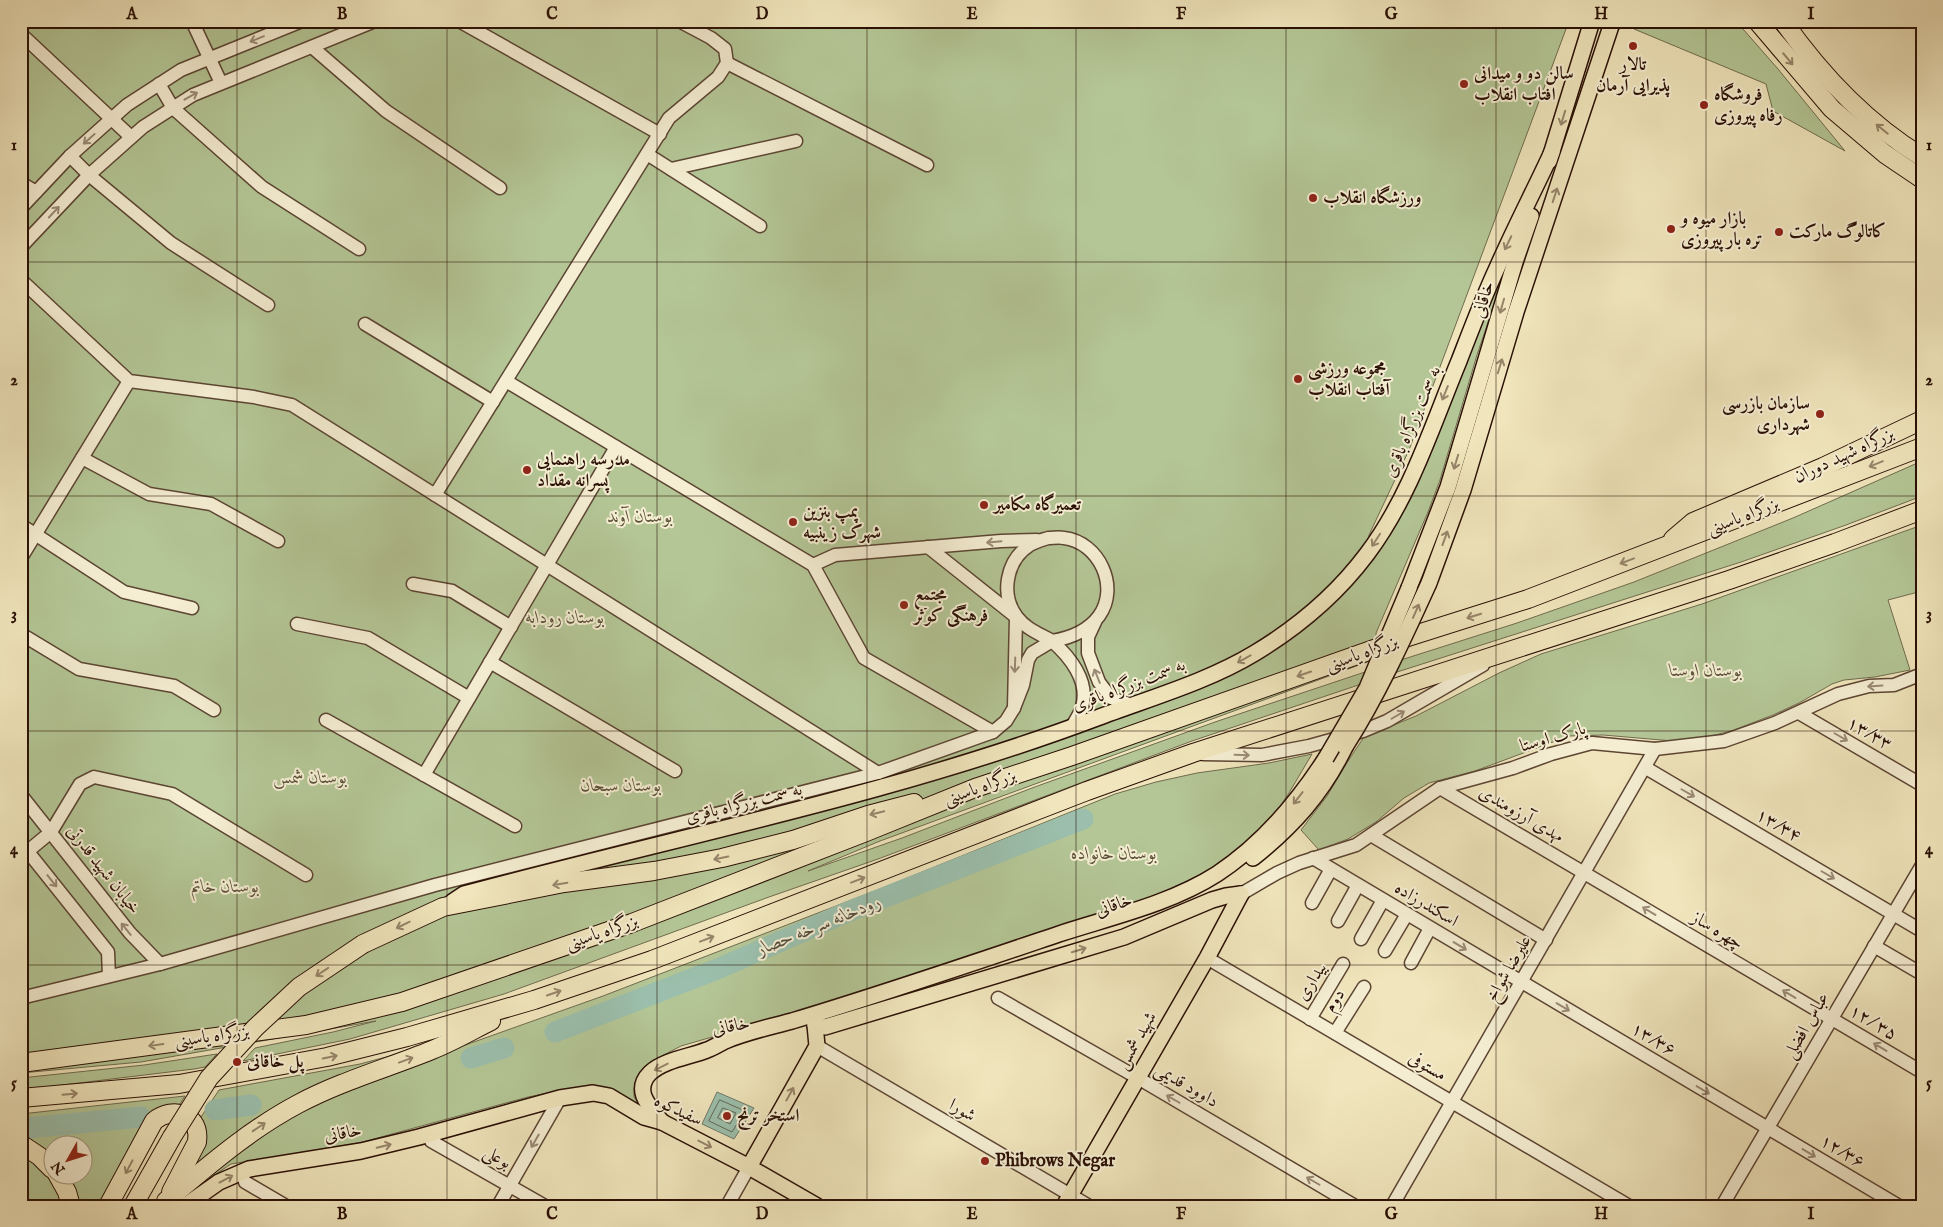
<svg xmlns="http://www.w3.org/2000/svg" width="1943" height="1227" font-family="'IM FELL English',Amiri,serif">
  <rect width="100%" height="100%" fill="#f0e5bc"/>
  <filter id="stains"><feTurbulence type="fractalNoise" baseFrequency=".004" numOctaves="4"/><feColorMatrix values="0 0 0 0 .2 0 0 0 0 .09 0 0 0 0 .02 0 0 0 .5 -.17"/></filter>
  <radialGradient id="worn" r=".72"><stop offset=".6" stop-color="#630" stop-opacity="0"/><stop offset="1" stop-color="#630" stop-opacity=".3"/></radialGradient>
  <g fill="#b4c696" stroke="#6f6b4e">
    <polygon points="21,21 1569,21 1409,450 1369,535 1371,559 1486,308 1520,227 1477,355 1440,480 1428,512 1376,633 1378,658 880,841 808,871 902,838 1032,788 1215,722 1404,659 1517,623 1634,582 1793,518 1922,461 1922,496 1846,525 1741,562 1394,673 1192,741 878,859 769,897 504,994 350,1039 243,1061 255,1048 333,1032 376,1021 141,1062 21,1073"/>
    <polygon points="1642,21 1736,21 1778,69 1845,151 1773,111 1766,84 1634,29"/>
    <polygon points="1922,525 1922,591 1888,600 1910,670 1875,677 1844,680 1832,684 1799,703 1773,715 1731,731 1699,739 1673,741 1603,735 1569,736 1475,771 1429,783 1404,798 1376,822 1348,839 1319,850 1301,830 1327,796 1350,758 1364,737 1416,716 1499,673 1541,654 1702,604"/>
    <polygon points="1312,754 1289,793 1266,827 1219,866 1141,902 833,1002 681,1046 650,1062 638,1077 634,1089 634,1097 639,1104 649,1111 587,1087 573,1088 528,1097 359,1143 231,1164 213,1176 179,1206 174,1206 219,1165 297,1112 426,1059 603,996 880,889 1115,794 1156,782 1197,773 1269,763"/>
    <polygon points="434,1044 379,1063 179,1185 199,1120 219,1090 360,1064"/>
    <polygon points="217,1054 205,1067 194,1069 21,1090 21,1078 144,1065"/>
    <polygon points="185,1096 176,1110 167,1110 104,1206 77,1206 64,1175 82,1174 82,1144 52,1144 52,1160 21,1139 21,1114"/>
    <polygon points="21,1148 37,1158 68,1206 21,1206"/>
  </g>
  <polygon fill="#9bbfac" stroke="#6e7969" points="717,1092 754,1108 734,1139 702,1124"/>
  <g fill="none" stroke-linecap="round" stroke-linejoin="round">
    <g stroke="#626858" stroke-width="1">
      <polygon points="720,1100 745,1111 732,1132 709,1121"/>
      <polygon points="723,1108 736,1113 730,1124 718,1118"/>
    </g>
    <g stroke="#9bbfac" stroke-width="21">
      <polyline points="555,1032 720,968 845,913 1083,819"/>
      <polyline points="471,1058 504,1048"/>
      <polyline points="215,1110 251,1105"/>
      <polyline points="27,1128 141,1117"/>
    </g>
    <g stroke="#5c4533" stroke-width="15">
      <g id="minor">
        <polyline points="192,21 221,83"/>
        <polyline points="459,21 660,134"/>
        <polyline points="21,34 131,137"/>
        <polyline points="312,47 386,111 500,188"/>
        <polyline points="727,63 927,165"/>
        <polyline points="159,84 173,108 262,187 359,249"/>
        <polyline points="647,154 760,226"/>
        <polyline points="70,156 89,175 171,243 268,305"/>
        <polyline points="671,169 796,141"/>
        <polyline points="21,183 36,192"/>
        <polyline points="21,208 70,156 127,105 181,70 302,21"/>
        <polyline points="21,247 89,175 143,127 193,95 375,21"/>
        <polyline points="21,280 129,381 254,397 292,405 878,773"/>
        <polyline points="365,324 493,402"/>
        <polyline points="506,381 813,565 864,658 993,732"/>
        <polyline points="82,458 149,494 211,504 278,541"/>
        <polyline points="435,495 669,118 718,77 727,63 725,49 711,38 679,21"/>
        <polyline points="21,525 124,592 192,608"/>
        <path d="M1048 538C1053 538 1059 537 1064 538 1099 542 1120 587 1099 616 1088 631 1070 638 1052 641 1040 634 1026 629 1017 617 1000 595 1006 560 1030 545 1035 542 1042 540 1048 538Z"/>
        <path d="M928 547 1016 617 1014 708 1023 685 1028 660 1032 653 1052 641C1069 656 1090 681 1082 707 1080 714 1075 721 1071 728"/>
        <polyline points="21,558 129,381"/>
        <polyline points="813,565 835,555 1001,541 1037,540"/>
        <polyline points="413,584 452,591 511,627"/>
        <polyline points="1095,622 1088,637 1088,653 1099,682 1111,698 1132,705"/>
        <polyline points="297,624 368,638 469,698"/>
        <polyline points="21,634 79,669 174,686 214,710"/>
        <polyline points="490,662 675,771"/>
        <polyline points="1799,713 1922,785"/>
        <polyline points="326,720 515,826"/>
        <polyline points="1203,754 1262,755 1309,746 1363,731 1387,721 1483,665"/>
        <polyline points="1646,768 1922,931"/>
        <polyline points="424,775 616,447"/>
        <polyline points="1440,788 1922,1072"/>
        <polyline points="21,795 130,933 160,964"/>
        <polyline points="1371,835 1546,940"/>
        <polyline points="21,843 108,952 109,976"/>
        <polyline points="28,851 51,832 80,784 94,777 172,794 306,875"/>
        <polyline points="1313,858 1899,1206"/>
        <polyline points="1241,894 1277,873 1299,863 1356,845 1440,788 1513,768 1551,754 1592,743 1655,749 1724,741 1775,723 1838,694 1869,686 1894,685 1922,674"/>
        <polyline points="1312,903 1331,869"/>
        <polyline points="1338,921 1358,885"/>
        <polyline points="1361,939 1383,900"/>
        <polyline points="1874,946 1922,974"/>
        <polyline points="1385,951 1407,914"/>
        <polyline points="1207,958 1629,1206"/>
        <polyline points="1411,963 1430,928"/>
        <polyline points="21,998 160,964 435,885 878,773 993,732 1006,721 1014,708"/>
        <polyline points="998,998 1138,1078 1355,1206"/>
        <polyline points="1310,1019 1343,964"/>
        <polyline points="1335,1033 1364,987"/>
        <polyline points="817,1046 1089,1206"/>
        <polyline points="431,1141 545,1206"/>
        <polyline points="245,1182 286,1206"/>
        <polyline points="498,1206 560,1098"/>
        <polyline points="727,1206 749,1167"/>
        <polyline points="1392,1206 1655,749"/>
        <polyline points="1722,1206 1922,865"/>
      </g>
    </g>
    <g stroke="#2a1005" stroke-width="18">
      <g id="major">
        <polyline points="1549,161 1592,21"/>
        <polyline points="1429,583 1463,490 1516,312 1611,26 1614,21"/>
        <polyline points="1409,588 1448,487 1515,262 1531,216"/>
        <path d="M1253 858C1293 826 1322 794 1345 747"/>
        <path d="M452 902 464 894C676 837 892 795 1097 718 1150 698 1207 682 1255 653 1298 627 1337 594 1367 554 1410 497 1432 426 1459 361 1471 330 1483 298 1497 268 1514 229 1534 191 1552 152"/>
        <polyline points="815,1025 825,1027 1124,937 1212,900 1226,896 1241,894"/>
        <path d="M662 1122C651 1108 632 1091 650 1073 664 1060 689 1057 707 1050 713 1048 719 1044 725 1041 746 1032 770 1027 792 1021 882 994 970 964 1059 934 1111 917 1170 904 1217 874 1261 845 1297 803 1326 758"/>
        <polyline points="749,1167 817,1046 815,1025"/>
        <polyline points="185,1206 219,1182 249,1169 361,1151 419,1137 560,1098 593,1093 609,1096 644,1117 662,1122 749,1167 817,1206"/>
        <polyline points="1064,1206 1207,958 1241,894"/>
      </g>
    </g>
    <g stroke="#2a1005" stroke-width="20">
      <g id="highway">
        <polyline points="1757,21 1832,109 1885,154 1922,179"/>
        <path d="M1783 21C1821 75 1865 122 1922 157"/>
        <polyline points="1673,539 1693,522 1823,467 1922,420"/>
        <polyline points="363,944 443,907 564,883 654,871 722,858 793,840 868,815 914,803"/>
        <polyline points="21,1063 306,1025 402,1002 632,923 866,832 975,788 1072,756 1408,637 1528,599 1922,447"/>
        <polyline points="21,1098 179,1084 327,1057 407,1037 534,1000 652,960 1087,791 1193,753 1729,580 1835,543 1922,510"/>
        <polyline points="21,1144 39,1156 52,1169"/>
        <polyline points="57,1174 67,1192 71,1206"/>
        <path d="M166 1201C208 1166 249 1130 298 1104 341 1081 388 1068 432 1050 452 1042 471 1031 491 1021"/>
        <path d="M108 1206 154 1121C174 1105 201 1115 197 1142L171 1192"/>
        <polyline points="133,1206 172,1137"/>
      </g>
    </g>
    <use href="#minor" stroke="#f5eed3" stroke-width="12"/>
    <use href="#major" stroke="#f0e5bc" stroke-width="15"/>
    <use href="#highway" stroke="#f0e5bc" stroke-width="18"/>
    <g stroke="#2a1005" stroke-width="18" stroke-linecap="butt">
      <g id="major-bridge">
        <path d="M1345 747C1378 695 1403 640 1429 583"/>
        <polyline points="1326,758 1367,688 1409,588"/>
      </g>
    </g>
    <g stroke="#2a1005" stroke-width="20" stroke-linecap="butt">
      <polyline id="highway-bridge" points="172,1137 209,1078 255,1028 299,987 363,944"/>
    </g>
    <use href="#major-bridge" stroke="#f0e5bc" stroke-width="15"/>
    <use href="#highway-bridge" stroke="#f0e5bc" stroke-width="18"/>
  </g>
  <defs><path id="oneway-shaft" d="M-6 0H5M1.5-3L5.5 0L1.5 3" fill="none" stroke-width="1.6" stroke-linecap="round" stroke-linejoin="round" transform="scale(1.25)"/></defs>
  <g stroke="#9a8a76">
    <use href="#oneway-shaft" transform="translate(257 39) rotate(158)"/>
    <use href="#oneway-shaft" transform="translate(191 96) rotate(-29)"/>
    <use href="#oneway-shaft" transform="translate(89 139) rotate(138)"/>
    <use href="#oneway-shaft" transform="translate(54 212) rotate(-47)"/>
    <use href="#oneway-shaft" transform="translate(994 542) rotate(175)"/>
    <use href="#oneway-shaft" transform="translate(1015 665) rotate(92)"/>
    <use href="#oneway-shaft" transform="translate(1097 676) rotate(-112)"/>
    <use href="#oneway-shaft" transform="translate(1875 686) rotate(176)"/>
    <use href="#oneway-shaft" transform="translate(1398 715) rotate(-30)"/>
    <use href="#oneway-shaft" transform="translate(1841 737) rotate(30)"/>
    <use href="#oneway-shaft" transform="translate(1242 755) rotate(2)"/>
    <use href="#oneway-shaft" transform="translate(1688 793) rotate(30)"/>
    <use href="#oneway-shaft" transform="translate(1828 875) rotate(30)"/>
    <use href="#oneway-shaft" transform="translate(52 881) rotate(51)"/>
    <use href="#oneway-shaft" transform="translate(1649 911) rotate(-149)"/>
    <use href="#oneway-shaft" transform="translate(126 929) rotate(-129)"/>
    <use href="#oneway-shaft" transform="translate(1460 946) rotate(31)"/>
    <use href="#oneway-shaft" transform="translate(1789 994) rotate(-149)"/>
    <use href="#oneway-shaft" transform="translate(1563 1007) rotate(31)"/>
    <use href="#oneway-shaft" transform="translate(1880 1047) rotate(-149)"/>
    <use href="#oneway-shaft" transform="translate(1703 1090) rotate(31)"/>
    <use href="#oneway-shaft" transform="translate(1173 1099) rotate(-150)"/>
    <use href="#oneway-shaft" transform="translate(535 1141) rotate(120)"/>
    <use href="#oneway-shaft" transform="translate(1809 1153) rotate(31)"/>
    <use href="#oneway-shaft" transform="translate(1313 1181) rotate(-150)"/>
  </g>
  <g stroke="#97856a">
    <use href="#oneway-shaft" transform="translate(1788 59) rotate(50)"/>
    <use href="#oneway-shaft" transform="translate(1563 118) rotate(107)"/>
    <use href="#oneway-shaft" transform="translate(1882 129) rotate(-141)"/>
    <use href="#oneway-shaft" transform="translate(1555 195) rotate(-72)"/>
    <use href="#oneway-shaft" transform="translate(1508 243) rotate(116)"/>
    <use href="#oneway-shaft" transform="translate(1502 306) rotate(106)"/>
    <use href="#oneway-shaft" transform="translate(1500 366) rotate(-73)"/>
    <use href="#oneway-shaft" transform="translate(1445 393) rotate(112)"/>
    <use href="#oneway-shaft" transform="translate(1456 462) rotate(107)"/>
    <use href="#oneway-shaft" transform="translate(1876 464) rotate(158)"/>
    <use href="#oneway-shaft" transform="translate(1445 538) rotate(-70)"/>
    <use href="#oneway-shaft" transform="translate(1376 540) rotate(123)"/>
    <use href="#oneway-shaft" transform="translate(1627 561) rotate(159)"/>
    <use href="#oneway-shaft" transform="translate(1416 611) rotate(-66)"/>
    <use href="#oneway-shaft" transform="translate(1474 616) rotate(163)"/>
    <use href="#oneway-shaft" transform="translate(1244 659) rotate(151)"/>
    <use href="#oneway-shaft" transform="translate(1304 674) rotate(161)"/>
    <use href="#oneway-shaft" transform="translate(1298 798) rotate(128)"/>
    <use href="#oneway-shaft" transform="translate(877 813) rotate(166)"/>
    <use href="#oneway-shaft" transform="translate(721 858) rotate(168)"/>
    <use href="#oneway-shaft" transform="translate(858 880) rotate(-21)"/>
    <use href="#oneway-shaft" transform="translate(560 884) rotate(170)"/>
    <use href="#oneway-shaft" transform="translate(403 925) rotate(154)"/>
    <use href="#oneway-shaft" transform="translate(707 939) rotate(-21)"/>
    <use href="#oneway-shaft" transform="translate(1079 950) rotate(-17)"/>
    <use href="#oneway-shaft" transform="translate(322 972) rotate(146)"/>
    <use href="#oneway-shaft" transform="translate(554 993) rotate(-19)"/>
    <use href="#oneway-shaft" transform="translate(156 1045) rotate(172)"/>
    <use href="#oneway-shaft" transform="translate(330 1057) rotate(-12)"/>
    <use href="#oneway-shaft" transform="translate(406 1060) rotate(-20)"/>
    <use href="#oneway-shaft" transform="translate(661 1067) rotate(153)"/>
    <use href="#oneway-shaft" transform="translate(70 1094) rotate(-5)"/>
    <use href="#oneway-shaft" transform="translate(790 1094) rotate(-61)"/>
    <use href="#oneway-shaft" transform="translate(259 1127) rotate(-34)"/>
    <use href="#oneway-shaft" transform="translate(705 1144) rotate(27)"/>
    <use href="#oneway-shaft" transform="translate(384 1146) rotate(-13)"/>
    <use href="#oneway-shaft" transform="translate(129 1167) rotate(118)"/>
    <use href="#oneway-shaft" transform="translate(226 1179) rotate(-28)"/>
  </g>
  <path fill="none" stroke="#2a1005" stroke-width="1" stroke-opacity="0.55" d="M237 21V1206M447 21V1206M657 21V1206M867 21V1206M1076 21V1206M1286 21V1206M1496 21V1206M1706 21V1206M21 262H1922M21 496H1922M21 731H1922M21 965H1922"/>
  <g fill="#8f2418" stroke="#f5eed3" stroke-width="2">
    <circle cx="1633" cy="46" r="5"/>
    <circle cx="1464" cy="84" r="5"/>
    <circle cx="1704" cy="105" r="5"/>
    <circle cx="1313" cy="198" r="5"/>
    <circle cx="1671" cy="229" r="5"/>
    <circle cx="1779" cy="232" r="5"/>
    <circle cx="1298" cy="379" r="5"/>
    <circle cx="1820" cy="414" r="5"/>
    <circle cx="527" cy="470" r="5"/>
    <circle cx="984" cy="505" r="5"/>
    <circle cx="793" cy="522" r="5"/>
    <circle cx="904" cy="605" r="5"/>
    <circle cx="237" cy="1062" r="5"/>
    <circle cx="727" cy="1116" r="5"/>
    <circle cx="985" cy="1161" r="5"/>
  </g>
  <g text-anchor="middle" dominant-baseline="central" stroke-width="4" stroke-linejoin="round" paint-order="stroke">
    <g font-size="18" font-weight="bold" fill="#2a1005" stroke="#f5eed3" text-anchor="start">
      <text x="1633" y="65" text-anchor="middle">تالار<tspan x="1633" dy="21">پذیرایی آرمان</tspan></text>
      <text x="1474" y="74">سالن دو و میدانی<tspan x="1474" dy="21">افتاب انقلاب</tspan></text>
      <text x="1714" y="95">فروشگاه<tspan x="1714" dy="21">رفاه پیروزی</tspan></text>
      <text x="1323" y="198">ورزشگاه انقلاب</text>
      <text x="1681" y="219">بازار میوه و<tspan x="1681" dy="21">تره بار پیروزی</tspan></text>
      <text x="1789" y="232">کاتالوگ مارکت</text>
      <text x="1308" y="369">مجموعه ورزشی<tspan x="1308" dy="21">آفتاب انقلاب</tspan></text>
      <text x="1810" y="404" text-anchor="end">سازمان بازرسی<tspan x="1810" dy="21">شهرداری</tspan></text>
      <text x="537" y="460">مدرسه راهنمایی<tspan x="537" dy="21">پسرانه مقداد</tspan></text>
      <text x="994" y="505">تعمیرگاه مکامیر</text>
      <text x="803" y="512">پمپ بنزین<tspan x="803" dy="21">شهرک زینبیه</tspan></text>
      <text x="914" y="595">مجتمع<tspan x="914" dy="21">فرهنگی کوثر</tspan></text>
      <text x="247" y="1062">پل خاقانی</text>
      <text x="737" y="1116">استخر ترنج</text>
      <text x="995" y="1161">Phibrows Negar</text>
    </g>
    <g font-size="18" fill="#2a1005" stroke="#f5eed3">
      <text transform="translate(1484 300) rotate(-74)">خاقانی</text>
      <text transform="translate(1413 422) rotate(-67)">به سمت بزرگراه باقری</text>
      <text transform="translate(1844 456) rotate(-25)">بزرگراه شهید دوران</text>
      <text transform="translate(1743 517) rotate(-21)">بزرگراه یاسینی</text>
      <text transform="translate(1362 654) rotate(-20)">بزرگراه یاسینی</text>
      <text transform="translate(1129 686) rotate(-21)">به سمت بزرگراه باقری</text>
      <text transform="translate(1869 734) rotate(30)">۱۳/۳۳</text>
      <text transform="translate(1553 738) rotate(-16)">پارک اوستا</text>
      <text transform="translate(980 788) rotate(-20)">بزرگراه یاسینی</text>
      <text transform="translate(744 804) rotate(-14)">به سمت بزرگراه باقری</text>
      <text transform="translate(1521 815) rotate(30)">مهدی آرزومندی</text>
      <text transform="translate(1778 826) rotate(30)">۱۳/۳۴</text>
      <text transform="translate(103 870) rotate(52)">خیابان شهید قدرتی</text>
      <text transform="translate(1426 905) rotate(31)">اسکندرزاده</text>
      <text transform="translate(1114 906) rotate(-19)">خاقانی</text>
      <text transform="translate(1717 931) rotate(31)">چهره ساز</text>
      <text transform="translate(602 933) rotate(-19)">بزرگراه یاسینی</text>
      <text transform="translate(1509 969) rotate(-60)">علیرضا شواخ</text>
      <text transform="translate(1312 982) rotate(-58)">بیداری</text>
      <text transform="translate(1335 1001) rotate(-58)">دوم</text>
      <text transform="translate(1873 1023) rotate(31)">۱۲/ ۳۵</text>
      <text transform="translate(1807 1026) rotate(-60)">عباس افضلی</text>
      <text transform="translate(731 1027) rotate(-11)">خاقانی</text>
      <text transform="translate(212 1037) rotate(-8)">بزرگراه یاسینی</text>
      <text transform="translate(1653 1040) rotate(31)">۱۳/۳۶</text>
      <text transform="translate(1137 1041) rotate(-60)">شهید شمس</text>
      <text transform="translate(1427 1067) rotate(30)">مستوفی</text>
      <text transform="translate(1186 1086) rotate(30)">داوود قدیمی</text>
      <text transform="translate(678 1111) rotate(25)">سفیدکوه</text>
      <text transform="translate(962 1111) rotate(30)">شورا</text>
      <text transform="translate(343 1134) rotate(-10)">خاقانی</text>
      <text transform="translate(1842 1152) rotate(31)">۱۲/۳۶</text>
      <text transform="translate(497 1158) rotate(29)">بوعلی</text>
    </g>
    <g font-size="18" font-style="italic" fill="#5a5038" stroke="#f5eed3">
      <text x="640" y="517">بوستان آوند</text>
      <text x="565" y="618">بوستان رودابه</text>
      <text x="1706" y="671">بوستان اوستا</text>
      <text x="310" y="778">بوستان شمس</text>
      <text x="621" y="786">بوستان سبحان</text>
      <text x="1114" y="854">بوستان خانواده</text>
      <text x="225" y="887">بوستان خاتم</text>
    </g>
    <g font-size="19" font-style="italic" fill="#524d3f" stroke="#f5eed3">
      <text transform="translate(819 926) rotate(-22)">رودخانه سرخه حصار</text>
    </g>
  </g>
  <rect width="1943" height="1227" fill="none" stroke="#f0e5bc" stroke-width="55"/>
  <g transform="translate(68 1160) rotate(231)"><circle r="24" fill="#f5eed3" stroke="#a49581"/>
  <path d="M0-4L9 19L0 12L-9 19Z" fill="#8f2418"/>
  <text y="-8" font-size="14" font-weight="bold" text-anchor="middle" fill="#2a1005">N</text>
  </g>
  <rect x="28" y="28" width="1888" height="1172" fill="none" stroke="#2a1005" stroke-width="2"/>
  <g font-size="16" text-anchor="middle" font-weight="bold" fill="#2a1005">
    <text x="132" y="19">A</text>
    <text x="342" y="19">B</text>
    <text x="552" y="19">C</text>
    <text x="762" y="19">D</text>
    <text x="972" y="19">E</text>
    <text x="1181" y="19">F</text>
    <text x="1391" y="19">G</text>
    <text x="1601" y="19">H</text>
    <text x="1811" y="19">I</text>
    <text x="14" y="150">1</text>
    <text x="1929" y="150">1</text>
    <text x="14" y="385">2</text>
    <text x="1929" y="385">2</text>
    <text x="14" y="619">3</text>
    <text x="1929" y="619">3</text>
    <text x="14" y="854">4</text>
    <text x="1929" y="854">4</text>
    <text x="14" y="1088">5</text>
    <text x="1929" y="1088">5</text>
    <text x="132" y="1219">A</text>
    <text x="342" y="1219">B</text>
    <text x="552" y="1219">C</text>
    <text x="762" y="1219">D</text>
    <text x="972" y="1219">E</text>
    <text x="1181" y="1219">F</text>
    <text x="1391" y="1219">G</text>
    <text x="1601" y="1219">H</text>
    <text x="1811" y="1219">I</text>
  </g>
  <rect width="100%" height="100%" filter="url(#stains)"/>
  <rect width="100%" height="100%" fill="url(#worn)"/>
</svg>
